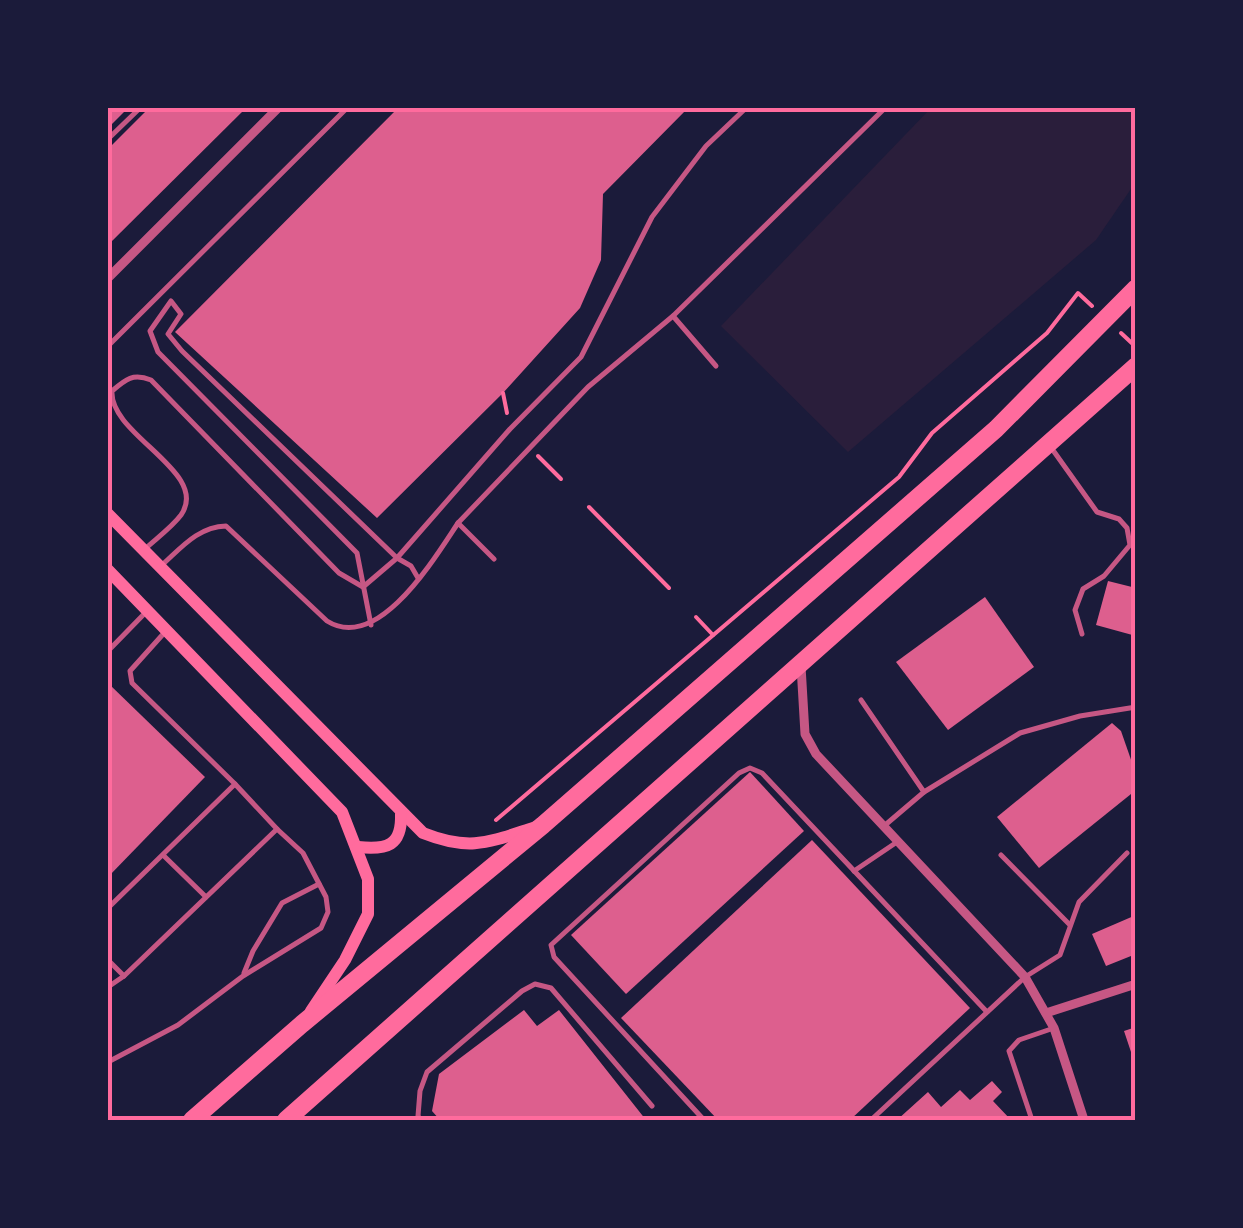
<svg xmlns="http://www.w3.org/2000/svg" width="1243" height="1228" font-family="'Roboto Serif',serif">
  <rect width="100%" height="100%" fill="#1b1b3a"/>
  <polygon fill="#2a1e3b" points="931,108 1135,108 1135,183 1096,240 848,452 721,326"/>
  <g fill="#dd5f8e">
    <polygon points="108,108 128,108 108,128"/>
    <polygon points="149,108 246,108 108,245 108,149"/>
    <polygon points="398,108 688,108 603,194 601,260 580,308 503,393 377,518 175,332"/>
    <polygon points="1108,581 1136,588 1136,636 1096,625"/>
    <polygon points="985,597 1034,667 948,730 896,662"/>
    <polygon points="109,684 205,777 108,877 108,686"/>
    <polygon points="1112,723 1121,731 1136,774 1136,790 1039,868 997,817"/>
    <polygon points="750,772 804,831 626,994 571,935"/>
    <polygon points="812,840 970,1008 850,1120 718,1120 621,1018"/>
    <polygon points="1136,915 1136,954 1106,966 1092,934"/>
    <polygon points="524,1010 537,1026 559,1010 646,1120 440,1120 432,1111 439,1074"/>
    <polygon points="1136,1027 1136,1063 1135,1064 1124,1031"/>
    <polygon points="992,1081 1002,1092 993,1101 1011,1120 897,1120 928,1092 941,1107 960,1090 970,1100"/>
  </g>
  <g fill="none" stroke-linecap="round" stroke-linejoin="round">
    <g stroke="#ff6b9d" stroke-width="4">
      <polyline points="1121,333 1136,347"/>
      <polyline points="503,393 507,413"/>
      <polyline points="538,456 561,479"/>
      <polyline points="589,507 669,588"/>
      <polyline points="696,617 713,635"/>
      <polyline points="496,820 899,477 932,433 1047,333 1078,293 1092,306"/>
    </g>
    <g stroke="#c65784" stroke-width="5">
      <polyline points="108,139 140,108"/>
      <polyline points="673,316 716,366"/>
      <polyline points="108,346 347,108"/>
      <polyline points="1050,446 1097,512 1119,519 1127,528 1130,545 1104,576 1083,589 1075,610 1082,634"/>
      <polyline points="458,523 588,387 673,316 885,108"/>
      <path d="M146 548C157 538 172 527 181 515 211 472 109 435 112 391 126 379 133 373 151 380L339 573 363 587 397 558 510 429 581 357 652 217 706 146 746 108"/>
      <path d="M162 565C182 547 198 527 226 526L327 621C378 653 434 559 458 523L494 559"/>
      <polyline points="371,625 357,553 158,352 150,331 171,301 181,314 168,334 182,351 397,558 411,566 418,578"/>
      <polyline points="108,651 147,611"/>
      <polyline points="861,700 924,792 884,826"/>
      <polyline points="924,792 1020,733 1080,716 1136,707"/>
      <polyline points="163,855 206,897"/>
      <polyline points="1001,855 1069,924"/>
      <polyline points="854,871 897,842"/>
      <polyline points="108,908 235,784 132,683 130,671 165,632"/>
      <polyline points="108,960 124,976"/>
      <polyline points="244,973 253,951 282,903 319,884"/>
      <polyline points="108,987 124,976 277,829 235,784"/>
      <polyline points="108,1062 178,1025 243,976 321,928 328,912 326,897 303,853 277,829"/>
      <polyline points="421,1120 418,1116 420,1091 427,1072 522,991 535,984 551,988 652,1106"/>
      <polyline points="704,1120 554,957 551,945 739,773 750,768 762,773 987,1012"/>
      <polyline points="871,1120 1025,977 1060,955 1079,902 1127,853"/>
      <polyline points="1032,1120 1009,1051 1019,1040 1054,1028"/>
    </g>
    <g stroke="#c65784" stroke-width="9">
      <polyline points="108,278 278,108"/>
      <polyline points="801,666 805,734 816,754 1025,977 1054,1028 1084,1120"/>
      <polyline points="1046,1013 1136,984"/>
    </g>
    <g stroke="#ff6b9d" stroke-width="12">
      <path d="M108 514 423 833C471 852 489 842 536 827"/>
      <polyline points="108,570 342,812 368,879 368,914 345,960 311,1011"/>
      <path d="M358 847C387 850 402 846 401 814"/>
    </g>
    <g stroke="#ff6b9d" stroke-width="18">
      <polyline points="192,1120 302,1024 543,825 996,429 1136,288"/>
      <polyline points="286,1120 1136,366"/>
    </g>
  </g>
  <rect width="1243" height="1228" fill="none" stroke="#1b1b3a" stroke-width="220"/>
  <rect x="110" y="110" width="1023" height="1008" fill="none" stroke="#ff6b9d" stroke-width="4"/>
</svg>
